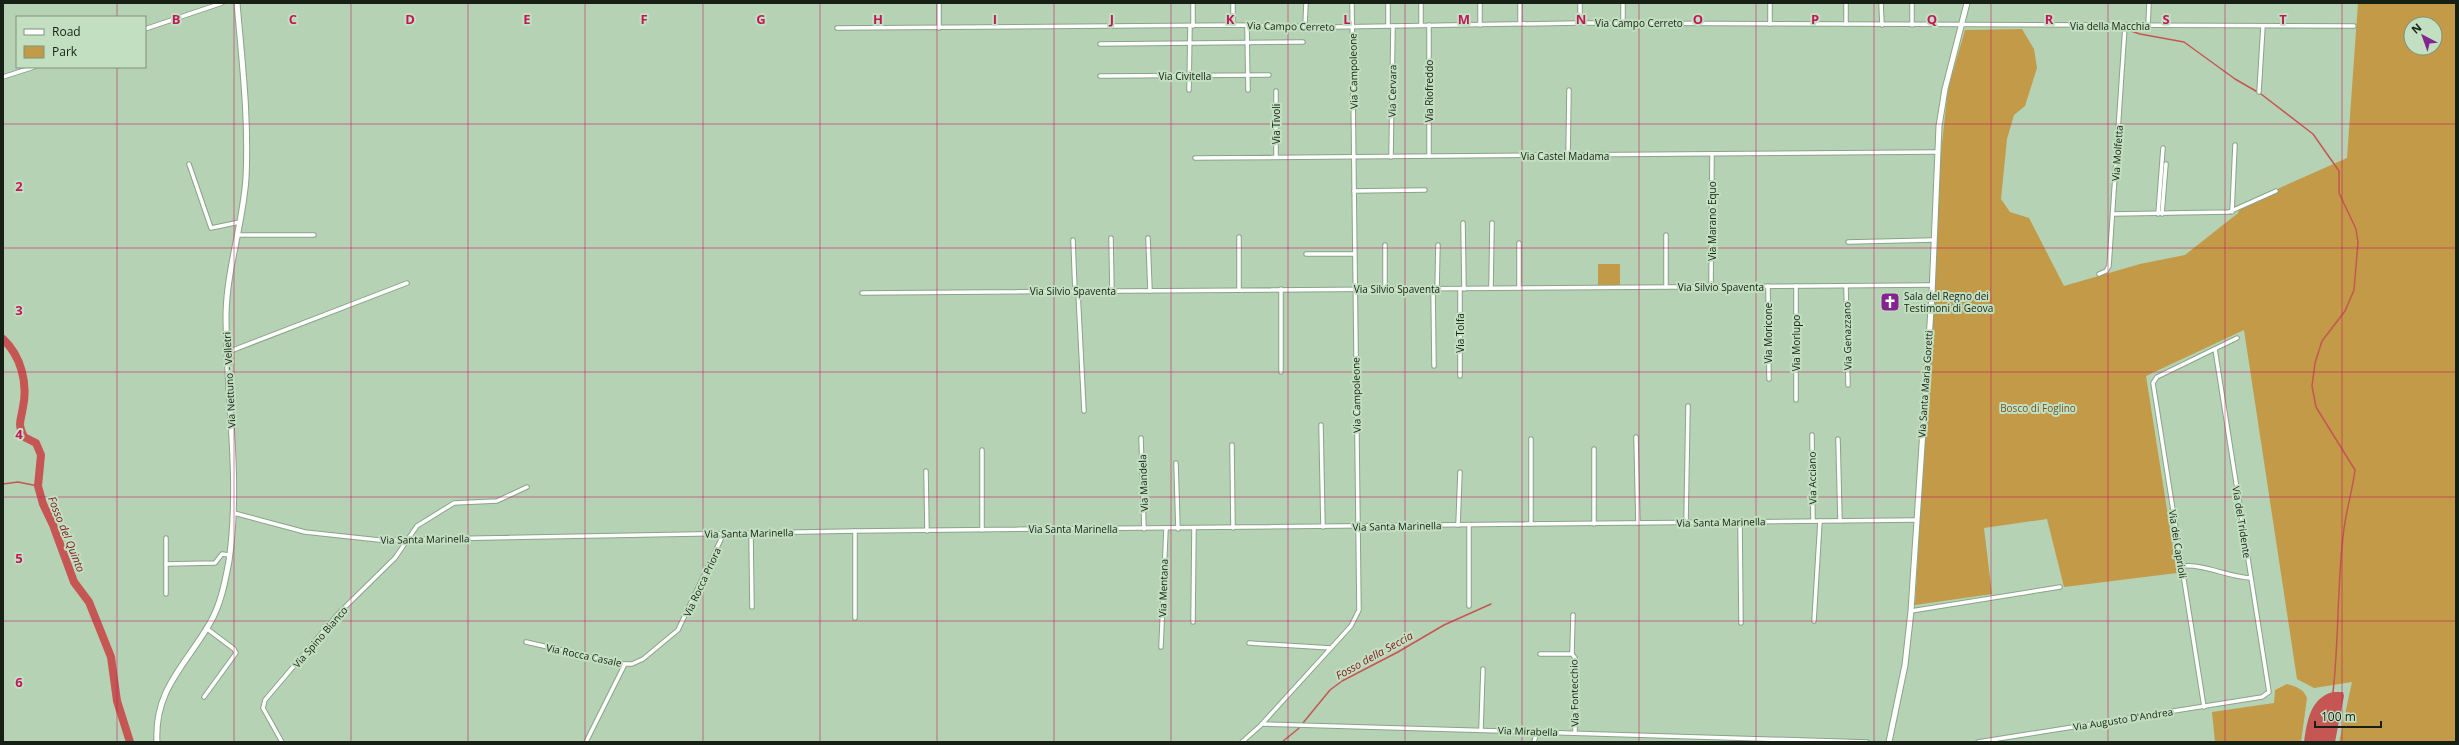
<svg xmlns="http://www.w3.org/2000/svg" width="2459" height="745" font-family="'Open Sans',sans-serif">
  <rect width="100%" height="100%" fill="#b6d2b4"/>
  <g fill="#c29a48" fill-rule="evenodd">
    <path d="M2358 3H2456V742H2339L2352 682 2314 688 2297 679 2244 330 2146 376 2177 573 2064 587 2047 519 1984 528 1992 594 1915 605 1941 152 1948 89 1965 30 2022 29 2034 49 2037 68 2025 106 2014 115 2007 139 2001 199 2010 212 2029 218 2064 286 2140 264 2185 255 2238 213 2241 205 2347 158ZM2411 24H2435V48H2411Z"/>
    <polygon points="1598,264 1620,264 1620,285 1598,286"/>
    <path d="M2287 684C2296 687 2303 688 2307 698L2301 742H2215L2212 712 2274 703 2275 690Z"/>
  </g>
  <path fill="#c65654" d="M2333 692H2343L2344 696 2335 742H2304C2307 722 2310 698 2333 692Z"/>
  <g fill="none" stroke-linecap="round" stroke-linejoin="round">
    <g stroke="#c65654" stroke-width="1.5">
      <path d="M2116 26 2140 34 2184 42 2235 79 2261 94 2313 134 2339 171V193L2356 229 2358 242 2354 290 2345 311 2322 341 2315 363 2312 386 2316 407 2355 470C2352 493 2345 514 2343 537 2337 589 2339 640 2333 692"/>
      <polyline points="3,484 18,482 38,486"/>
      <polyline points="1282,742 1298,729 1330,690 1342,681 1398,652 1444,625 1491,604"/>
    </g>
    <path stroke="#c65654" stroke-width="8" d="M3 339C21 356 28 383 23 407 21 421 17 423 24 437L36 443 41 455 38 486 43 504 53 525 74 582 89 602 111 657 117 701 130 742"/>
    <g stroke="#89a488" stroke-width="5.5">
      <g id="minor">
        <polyline points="939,3 939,28"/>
        <polyline points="1193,3 1193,26"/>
        <polyline points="1388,3 1388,26"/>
        <polyline points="1580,3 1580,23"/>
        <polyline points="1623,3 1623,23"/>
        <polyline points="1770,3 1770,24"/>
        <polyline points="1881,3 1882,25"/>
        <polyline points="1520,24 1520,3"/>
        <polyline points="1846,24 1846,3"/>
        <polyline points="1233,25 1233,3"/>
        <polyline points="1421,25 1421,3"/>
        <polyline points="1429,25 1429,156"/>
        <polyline points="1480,25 1480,3"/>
        <polyline points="1912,25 1912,3"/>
        <polyline points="1247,26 1248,90"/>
        <polyline points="1305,26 1306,3"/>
        <polyline points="2148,26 2149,3"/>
        <polyline points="837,28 1233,25 1332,27 1580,23 2354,26"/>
        <polyline points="145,29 222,3"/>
        <polyline points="1100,44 1303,42"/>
        <polyline points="1100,76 1269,75"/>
        <polyline points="3,77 34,67"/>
        <polyline points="1189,90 1190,26"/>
        <polyline points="1276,91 1276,157"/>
        <polyline points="2259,92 2263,26"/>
        <polyline points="1568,156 1569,90"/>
        <polyline points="1391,157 1393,26"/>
        <polyline points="1195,158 1936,152"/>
        <polyline points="189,164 211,228 240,222"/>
        <polyline points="1354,191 1425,190"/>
        <polyline points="2232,212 2235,145"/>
        <polyline points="2113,214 2229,212 2276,191"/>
        <polyline points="2158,214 2163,148"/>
        <polyline points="2162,214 2166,164"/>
        <polyline points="1463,223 1464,289"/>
        <polyline points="237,235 314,235"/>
        <polyline points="1666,235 1666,287"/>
        <polyline points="1239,237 1239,290"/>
        <polyline points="1111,238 1112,291"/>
        <polyline points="1148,238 1150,291"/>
        <polyline points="1073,240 1075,292"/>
        <polyline points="1848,242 1934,240"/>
        <polyline points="1306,254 1354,254"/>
        <polyline points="2099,274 2106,271 2109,266 2125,26"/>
        <polyline points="1768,286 1769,379"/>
        <polyline points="1796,286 1796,400"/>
        <polyline points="1846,286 1848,385"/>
        <polyline points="1711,287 1712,155"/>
        <polyline points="1491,288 1492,223"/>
        <polyline points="1519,288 1519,243"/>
        <polyline points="1281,289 1281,372"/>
        <polyline points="1385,289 1385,245"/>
        <polyline points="1433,289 1434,366"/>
        <polyline points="1437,289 1438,245"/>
        <polyline points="1078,292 1084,411"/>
        <polyline points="862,293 1932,285"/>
        <polyline points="228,352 407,283"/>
        <polyline points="1460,376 1460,289"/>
        <polyline points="1321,425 1323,527"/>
        <polyline points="1812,435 1813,521"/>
        <polyline points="1636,437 1638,523"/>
        <polyline points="1141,438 1144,529"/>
        <polyline points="1838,439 1840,521"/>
        <polyline points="1232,445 1233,528"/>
        <polyline points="982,450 982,530"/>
        <polyline points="1176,463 1178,529"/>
        <polyline points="926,471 927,531"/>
        <polyline points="234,513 305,532 379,540 855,531 1915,520"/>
        <polyline points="1740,522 1741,623"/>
        <polyline points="1686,523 1688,406"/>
        <polyline points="1531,524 1531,439"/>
        <polyline points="1594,524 1594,449"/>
        <polyline points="1458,525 1460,472"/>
        <polyline points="751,533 752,607"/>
        <polyline points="166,564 215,563 222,554 229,555"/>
        <path d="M2181 566C2206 564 2227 577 2251 578"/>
        <polyline points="166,594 166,538"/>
        <polyline points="1469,606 1469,525"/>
        <polyline points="1911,611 2060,587"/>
        <polyline points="1573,615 1572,654 1575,658 1575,733"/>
        <polyline points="855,618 855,531"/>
        <polyline points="1814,621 1820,521"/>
        <polyline points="1193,622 1194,528"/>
        <polyline points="526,642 623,664 632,664 643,659 678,630 724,533"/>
        <polyline points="1249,643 1331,648"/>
        <polyline points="1161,647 1166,529"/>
        <polyline points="1540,654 1572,654"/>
        <polyline points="204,697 236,653 234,649 206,628"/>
        <polyline points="2204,707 2153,383 2157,377 2237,338"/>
        <polyline points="1262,724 1867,742"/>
        <polyline points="1481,729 1483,669"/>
        <polyline points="282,742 263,708 265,700 338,614 395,558 417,526 454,503 497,501 527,487"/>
        <polyline points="586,742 625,664"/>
        <polyline points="1242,742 1260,726 1351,626 1359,610 1352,3"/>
        <polyline points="1534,742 1537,732"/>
        <polyline points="1978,742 2262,697 2269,692 2215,349"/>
      </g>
    </g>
    <g stroke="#89a488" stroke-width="7">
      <g id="secondary">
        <path d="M157 742C154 689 186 665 210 623 221 604 225 582 229 561 241 479 226 396 226 314 227 268 243 224 246 178 249 120 242 61 237 3"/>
        <polyline points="1889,742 1905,665 1911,611 1932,294 1939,126 1945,89 1967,3"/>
      </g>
    </g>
    <use href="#minor" stroke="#fff" stroke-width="3.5"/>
    <use href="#secondary" stroke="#fff" stroke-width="5"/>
  </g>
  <path fill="none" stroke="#c2185b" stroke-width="1" stroke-opacity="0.55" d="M117 3V17M234 3V742M351 3V742M468 3V742M585 3V742M703 3V742M820 3V742M937 3V742M1054 3V742M1171 3V742M1288 3V742M1405 3V742M1522 3V742M1639 3V742M1756 3V742M1874 3V742M1991 3V742M2108 3V742M2225 3V742M2342 3V742M117 67V742M3 124H2456M3 248H2456M3 372H2456M3 497H2456M3 621H2456"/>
  <defs>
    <g id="church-square" transform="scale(1)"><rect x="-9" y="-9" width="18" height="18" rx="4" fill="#84258f" stroke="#c3dfc1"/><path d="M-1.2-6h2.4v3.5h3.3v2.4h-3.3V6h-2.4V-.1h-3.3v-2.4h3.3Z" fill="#fff"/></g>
  </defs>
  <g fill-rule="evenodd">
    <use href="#church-square" x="1890" y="302"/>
  </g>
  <g text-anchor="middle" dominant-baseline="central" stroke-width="4" stroke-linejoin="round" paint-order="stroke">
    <g font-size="10" fill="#162015" stroke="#c3dfc1">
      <text x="1639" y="23">Via Campo Cerreto</text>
      <text transform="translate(1291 26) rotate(1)">Via Campo Cerreto</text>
      <text x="2110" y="26">Via della Macchia</text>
      <text transform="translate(1353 71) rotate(-91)">Via Campoleone</text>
      <text x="1185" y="76">Via Civitella</text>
      <text transform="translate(1392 91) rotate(-89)">Via Cervara</text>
      <text transform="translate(1429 91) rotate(-90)">Via Riofreddo</text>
      <text transform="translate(1276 124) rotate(-90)">Via Tivoli</text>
      <text transform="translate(2117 153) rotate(-86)">Via Molfetta</text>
      <text x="1565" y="156">Via Castel Madama</text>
      <text transform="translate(1712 221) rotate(-90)">Via Marano Equo</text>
      <text x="1721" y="287">Via Silvio Spaventa</text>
      <text x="1397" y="289">Via Silvio Spaventa</text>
      <text x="1073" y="291">Via Silvio Spaventa</text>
      <text transform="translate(1460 333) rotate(-90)">Via Tolfa</text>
      <text transform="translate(1768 333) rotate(-90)">Via Moricone</text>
      <text transform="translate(1847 336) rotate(-91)">Via Genazzano</text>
      <text transform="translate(1796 343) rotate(-90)">Via Morlupo</text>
      <text transform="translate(229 380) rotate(-93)">Via Nettuno - Velletri</text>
      <text transform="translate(1925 384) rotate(-86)">Via Santa Maria Goretti</text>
      <text transform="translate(1356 395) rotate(-91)">Via Campoleone</text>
      <text transform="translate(1812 478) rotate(-91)">Via Acciano</text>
      <text transform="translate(1143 483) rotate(-92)">Via Mandela</text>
      <text transform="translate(1721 522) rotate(-1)">Via Santa Marinella</text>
      <text transform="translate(2242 522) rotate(81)">Via del Tridente</text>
      <text transform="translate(1397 526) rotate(-1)">Via Santa Marinella</text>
      <text x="1073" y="529">Via Santa Marinella</text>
      <text transform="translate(749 533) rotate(-1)">Via Santa Marinella</text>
      <text transform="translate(425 539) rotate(-1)">Via Santa Marinella</text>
      <text transform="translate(2178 544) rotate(81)">Via dei Caprioli</text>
      <text transform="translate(702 582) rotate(-65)">Via Rocca Priora</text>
      <text transform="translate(1163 588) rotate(-88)">Via Mentana</text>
      <text transform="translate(320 637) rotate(-49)">Via Spino Bianco</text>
      <text transform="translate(584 655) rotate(12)">Via Rocca Casale</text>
      <text transform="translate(1574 693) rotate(-91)">Via Fontecchio</text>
      <text transform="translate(2123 719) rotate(-9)">Via Augusto D'Andrea</text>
      <text transform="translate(1528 731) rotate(2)">Via Mirabella</text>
    </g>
    <g font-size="10" fill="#162015" stroke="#c3dfc1" text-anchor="start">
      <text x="1904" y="296">Sala del Regno dei<tspan x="1904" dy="12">Testimoni di Geova</tspan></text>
    </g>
    <g font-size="10" fill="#6a5426" stroke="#c3dfc1">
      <text x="2038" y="408">Bosco di Foglino</text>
    </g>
    <g font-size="11" font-style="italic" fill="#851c22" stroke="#c3dfc1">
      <text transform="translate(67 534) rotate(68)">Fosso del Quinto</text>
      <text transform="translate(1374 655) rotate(-29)">Fosso della Seccia</text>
    </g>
  </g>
  <g font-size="13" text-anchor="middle" font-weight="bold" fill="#c2185b" stroke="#c3dfc1" stroke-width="4" stroke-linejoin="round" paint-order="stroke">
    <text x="176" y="24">B</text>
    <text x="293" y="24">C</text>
    <text x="410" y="24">D</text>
    <text x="527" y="24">E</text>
    <text x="644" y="24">F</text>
    <text x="761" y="24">G</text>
    <text x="878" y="24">H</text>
    <text x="995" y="24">I</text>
    <text x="1112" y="24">J</text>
    <text x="1230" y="24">K</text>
    <text x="1347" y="24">L</text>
    <text x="1464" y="24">M</text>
    <text x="1581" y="24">N</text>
    <text x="1698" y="24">O</text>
    <text x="1815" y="24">P</text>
    <text x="1932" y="24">Q</text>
    <text x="2049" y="24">R</text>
    <text x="2166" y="24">S</text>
    <text x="2283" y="24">T</text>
    <text x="19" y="191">2</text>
    <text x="19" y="315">3</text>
    <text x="19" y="439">4</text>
    <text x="19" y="563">5</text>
    <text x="19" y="687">6</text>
  </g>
  <rect width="2459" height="745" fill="none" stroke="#162015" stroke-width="8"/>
  <rect x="16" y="16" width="130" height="52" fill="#c3dfc1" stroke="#7e937c"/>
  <rect x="24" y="29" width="20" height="6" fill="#ffffff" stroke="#7e937c"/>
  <text x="52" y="36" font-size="12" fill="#162015">Road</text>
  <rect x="24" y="46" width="20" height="12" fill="#c29a48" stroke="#7e937c"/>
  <text x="52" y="56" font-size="12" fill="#162015">Park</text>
  <g transform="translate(2423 36) rotate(319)"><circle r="19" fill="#c3dfc1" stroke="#7e937c"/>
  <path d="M0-3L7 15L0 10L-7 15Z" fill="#84258f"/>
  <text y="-6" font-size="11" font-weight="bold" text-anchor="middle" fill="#162015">N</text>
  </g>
  <path d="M2315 721v6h66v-6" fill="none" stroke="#162015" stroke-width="2"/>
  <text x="2321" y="721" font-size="12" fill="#162015" stroke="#c3dfc1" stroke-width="3" paint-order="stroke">100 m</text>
</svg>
